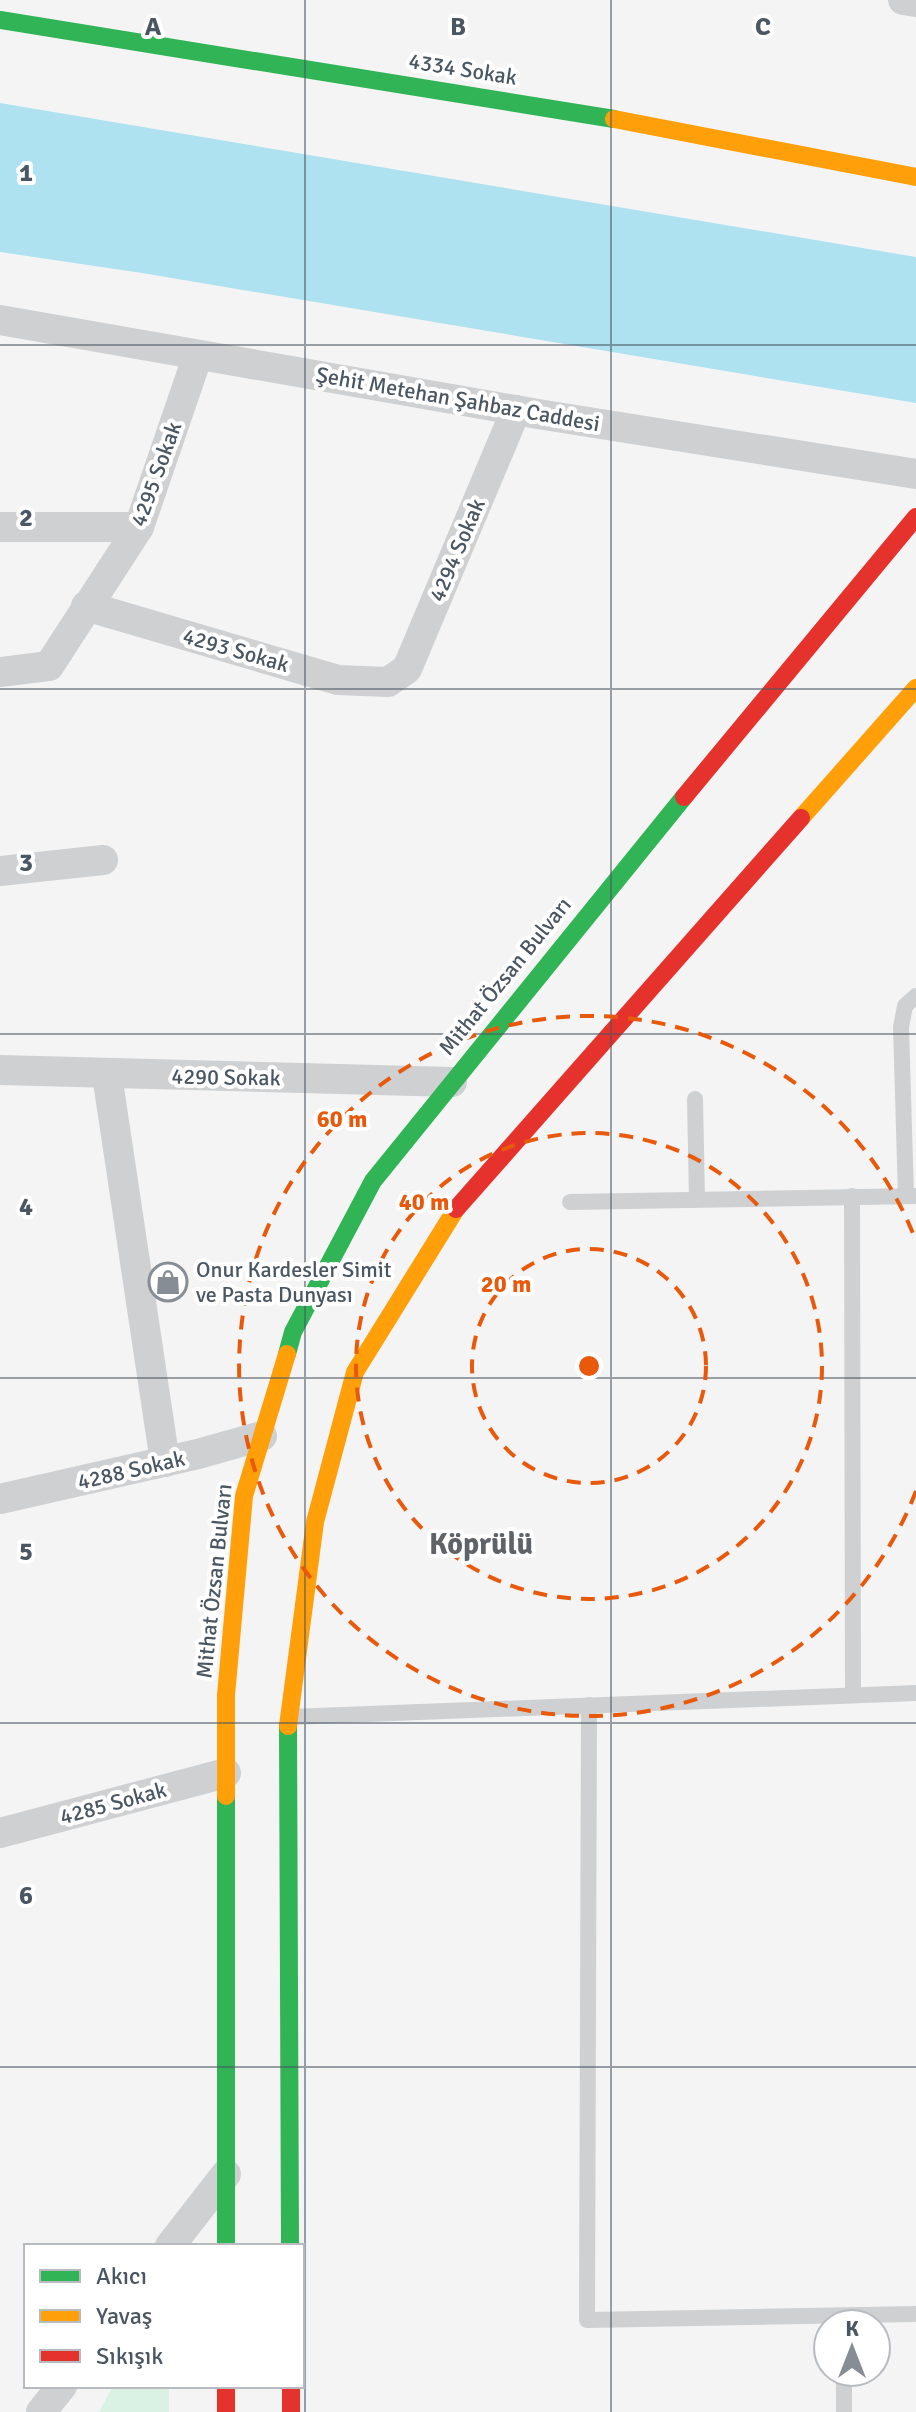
<svg xmlns="http://www.w3.org/2000/svg" width="916" height="2412" font-family="Signika,sans-serif">
  <rect width="100%" height="100%" fill="#f4f4f4"/>
  <polygon fill="#d9f2e3" points="113,2386 169,2386 169,2412 99,2412"/>
  <polygon fill="#aee2f0" points="0,103 916,257 916,403 142,273 0,252"/>
  <g fill="none" stroke-linecap="round" stroke-linejoin="round">
    <g stroke="#ced0d2" stroke-width="16">
      <polyline points="695,1099 697,1199"/>
      <polyline points="852,1196 853,1694"/>
      <polyline points="906,1196 901,1027 905,1006 916,996"/>
      <polyline points="570,1202 916,1196"/>
      <polyline points="589,1705 587,2320 916,2314"/>
      <polyline points="290,1717 916,1693"/>
      <polyline points="844,2412 844,2372"/>
    </g>
    <g stroke="#ced0d2" stroke-width="30">
      <polyline points="903,0 916,2"/>
      <polyline points="0,320 538,414 916,474"/>
      <polyline points="0,527 139,527"/>
      <polyline points="86,606 338,680 388,682 407,669 516,410"/>
      <polyline points="0,672 49,666 139,527 198,355"/>
      <polyline points="0,871 103,860"/>
      <polyline points="0,1070 452,1082"/>
      <polyline points="107,1075 165,1462"/>
      <polyline points="0,1499 198,1454 262,1436"/>
      <polyline points="0,1833 226,1773"/>
      <polyline points="170,2246 226,2174"/>
      <polyline points="41,2412 62,2386"/>
    </g>
    <g stroke="#30b455" stroke-width="18">
      <polyline points="0,20 614,119"/>
      <polyline points="287,1354 293,1332 373,1181 684,797"/>
      <polyline points="288,1726 290,2246"/>
      <polyline points="226,1796 226,2246"/>
    </g>
    <g stroke="#ff9f0a" stroke-width="18">
      <polyline points="614,119 916,177"/>
      <polyline points="801,818 916,688"/>
      <polyline points="288,1726 315,1522 355,1372 456,1209"/>
      <polyline points="226,1796 226,1695 244,1496 287,1354"/>
    </g>
    <g stroke="#e5322d" stroke-width="18">
      <polyline points="684,797 916,517"/>
      <polyline points="456,1209 801,818"/>
      <polyline points="226,2386 226,2412"/>
      <polyline points="291,2386 291,2412"/>
    </g>
  </g>
  <path fill="none" stroke="#4a5661" stroke-width="2" stroke-opacity="0.55" d="M305 0V2412M611 0V2412M0 345H916M0 689H916M0 1034H916M0 1378H916M0 1723H916M0 2067H916"/>
  <g fill="none" stroke="#e8590c" stroke-width="4" stroke-dasharray="14 10">
    <circle cx="589" cy="1366" r="117"/>
    <circle cx="589" cy="1366" r="233"/>
    <path d="M916 1491A350 350 0 1 1 916 1241"/>
  </g>
  <defs>
    <g id="shop-ring" transform="scale(2)"><circle r="9.5" fill="#fff" stroke="#868d94" stroke-width="1.5"/><path d="M-5-2.5h2.3a2.7 3.5 0 0 1 5.4 0H5L5.5 6h-11ZM-1.5-2.5h3a1.5 2.3 0 0 0-3 0Z" fill="#868d94"/></g>
  </defs>
  <g fill-rule="evenodd">
    <use href="#shop-ring" x="168" y="1282"/>
  </g>
  <g text-anchor="middle" dominant-baseline="central" stroke-width="8" stroke-linejoin="round" paint-order="stroke">
    <g font-size="22" fill="#4a5661" stroke="#fff">
      <text transform="translate(463 69) rotate(9)">4334 Sokak</text>
      <text transform="translate(458 399) rotate(10)">Şehit Metehan Şahbaz Caddesi</text>
      <text transform="translate(156 474) rotate(-70)">4295 Sokak</text>
      <text transform="translate(457 550) rotate(-67)">4294 Sokak</text>
      <text transform="translate(236 650) rotate(16)">4293 Sokak</text>
      <text transform="translate(505 976) rotate(-51)">Mithat Özsan Bulvarı</text>
      <text transform="translate(226 1077) rotate(1)">4290 Sokak</text>
      <text transform="translate(131 1470) rotate(-13)">4288 Sokak</text>
      <text transform="translate(214 1581) rotate(-84)">Mithat Özsan Bulvarı</text>
      <text transform="translate(113 1803) rotate(-15)">4285 Sokak</text>
    </g>
    <g font-size="22" fill="#4a5661" stroke="#fff" text-anchor="start">
      <text x="196" y="1269">Onur Kardesler Simit<tspan x="196" dy="25">ve Pasta Dunyası</tspan></text>
    </g>
    <g font-size="30" font-weight="bold" fill="#5f6368" stroke="#fff">
      <text x="481" y="1544">Köprülü</text>
    </g>
  </g>
  <g font-size="26" text-anchor="middle" font-weight="bold" fill="#4a5661" stroke="#fff" stroke-width="8" stroke-linejoin="round" paint-order="stroke">
    <text x="153" y="35">A</text>
    <text x="458" y="35">B</text>
    <text x="763" y="35">C</text>
    <text x="26" y="181">1</text>
    <text x="26" y="526">2</text>
    <text x="26" y="871">3</text>
    <text x="26" y="1215">4</text>
    <text x="26" y="1560">5</text>
    <text x="26" y="1904">6</text>
  </g>
  <circle cx="589" cy="1366" r="12" fill="#e8590c" stroke="#fff" stroke-width="4"/>
  <g font-size="24" text-anchor="middle" font-weight="bold" fill="#e8590c" stroke="#fff" stroke-width="8" stroke-linejoin="round" paint-order="stroke">
    <text x="342" y="1127">60 m</text>
    <text x="424" y="1210">40 m</text>
    <text x="506" y="1292">20 m</text>
  </g>
  <rect x="24" y="2244" width="280" height="144" fill="#ffffff" stroke="#b7bbc0" stroke-width="2"/>
  <rect x="40" y="2270" width="40" height="12" fill="#30b455" stroke="#b7bbc0" stroke-width="2"/>
  <text x="96" y="2284" font-size="24" fill="#4a5661">Akıcı</text>
  <rect x="40" y="2310" width="40" height="12" fill="#ff9f0a" stroke="#b7bbc0" stroke-width="2"/>
  <text x="96" y="2324" font-size="24" fill="#4a5661">Yavaş</text>
  <rect x="40" y="2350" width="40" height="12" fill="#e5322d" stroke="#b7bbc0" stroke-width="2"/>
  <text x="96" y="2364" font-size="24" fill="#4a5661">Sıkışık</text>
  <g transform="translate(852 2348)"><circle r="38" fill="#ffffff" stroke="#b7bbc0" stroke-width="2"/>
  <path d="M0-6L14 30L0 20L-14 30Z" fill="#868d94"/>
  <text y="-12" font-size="22" font-weight="bold" text-anchor="middle" fill="#4a5661">K</text>
  </g>
</svg>
